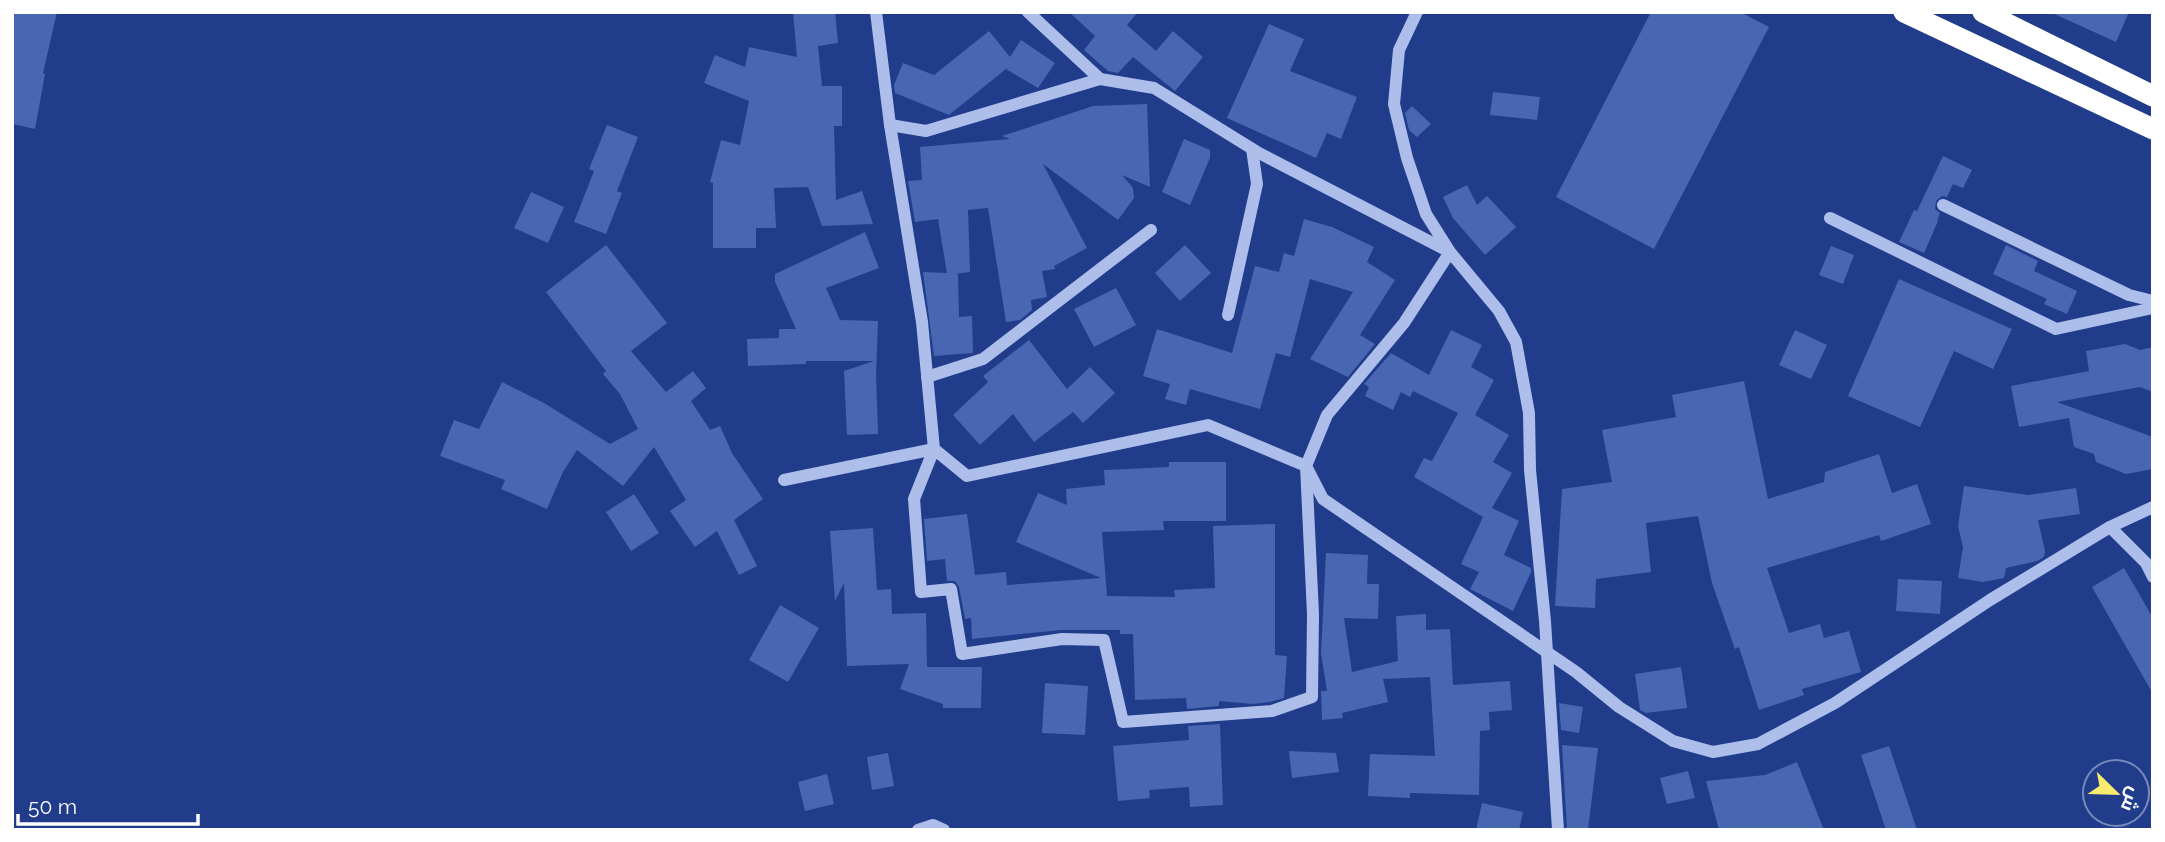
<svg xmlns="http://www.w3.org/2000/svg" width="2165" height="842" font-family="Raleway,Cairo,sans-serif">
  <rect width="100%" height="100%" fill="#203c8b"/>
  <g fill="#4966b2">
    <polygon points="12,12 57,12 43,73 45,74 35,129 12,124"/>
    <polygon points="793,12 835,12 838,43 818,46 822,86 842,86 842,126 834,126 836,200 862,191 873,224 822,226 808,187 774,188 776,228 756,228 756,248 713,248 713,183 710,182 721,140 740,145 749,101 704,83 715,55 745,67 749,47 797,57"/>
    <polygon points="1069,12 1138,12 1127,25 1156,51 1173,31 1203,57 1175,91 1133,57 1118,73 1108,71 1084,50 1095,36"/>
    <polygon points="1651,12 1740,12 1769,27 1654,249 1556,197"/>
    <polygon points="2050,12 2129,12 2116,42"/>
    <polygon points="1269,24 1304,39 1290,71 1357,97 1341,139 1327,133 1316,158 1227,118"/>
    <polygon points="989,31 1010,57 1021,40 1055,63 1038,88 1006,69 949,115 895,93 894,85 903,63 934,75"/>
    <polygon points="1493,92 1540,97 1537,120 1490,115"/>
    <polygon points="1147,104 1150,187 1122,175 1133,188 1134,198 1118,220 1043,164 1087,248 1054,266 1055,269 1042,271 1047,297 1031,300 1032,310 1020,320 1006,322 988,208 968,210 970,272 955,274 958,274 959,317 972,316 973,353 934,356 923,272 947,273 938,219 915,222 908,181 922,180 920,147 1010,139 1002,136 1093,106"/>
    <polygon points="1412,106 1431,124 1417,137 1409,130 1405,113"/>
    <polygon points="607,125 638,137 617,191 622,193 606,234 574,222 594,171 589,169"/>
    <polygon points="1184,139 1210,150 1210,158 1190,205 1162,192"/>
    <polygon points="1943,156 1972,170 1963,188 1953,184 1947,197 1942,196 1936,201 1935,209 1940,213 1937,221 1938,221 1924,253 1899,242 1914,210 1917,211"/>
    <polygon points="1467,185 1477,205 1487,196 1516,227 1485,255 1453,218 1443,197"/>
    <polygon points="531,192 564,207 548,243 514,228"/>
    <polygon points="1304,219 1332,227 1374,247 1367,262 1395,280 1360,335 1375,344 1348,377 1310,359 1353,292 1310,279 1290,357 1276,353 1260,409 1190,389 1186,405 1165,399 1170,384 1143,376 1157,329 1232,353 1255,266 1279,272 1284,253 1294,256"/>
    <polygon points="865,232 879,268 826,288 840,320 878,321 876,375 878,434 847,435 844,371 874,361 806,361 806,364 748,366 747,339 779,338 779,329 796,329 775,282 775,274"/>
    <polygon points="606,245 667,323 631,351 666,392 693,371 706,388 691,401 710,430 720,426 732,453 763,499 734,520 757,566 739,575 717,531 695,547 670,511 686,500 654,447 623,486 577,450 563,472 547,509 501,489 505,480 440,456 454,420 479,429 502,382 544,403 610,444 638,429 620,394 603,374 606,371 546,292"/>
    <polygon points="1185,245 1211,273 1180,301 1155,273"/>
    <polygon points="2006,245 2038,261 2034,271 2077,291 2067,314 2044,304 2047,299 1993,274"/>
    <polygon points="1831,246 1854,255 1843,284 1819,275"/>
    <polygon points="1899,279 2012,329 1993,369 1954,351 1920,427 1848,396"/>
    <polygon points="1116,288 1136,325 1094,347 1074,309"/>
    <polygon points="1451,330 1482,345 1471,367 1494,380 1475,415 1509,435 1493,462 1512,473 1492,508 1519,521 1504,555 1531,568 1531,572 1513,611 1470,589 1479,572 1461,564 1483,517 1414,477 1424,458 1432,461 1458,413 1413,391 1410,397 1401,392 1393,410 1365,396 1369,387 1364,384 1391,353 1429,375"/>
    <polygon points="1795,330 1827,345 1811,379 1779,365"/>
    <polygon points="1029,340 1067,389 1090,367 1115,393 1083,423 1073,412 1034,442 1013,414 980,445 953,415 988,382 983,376"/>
    <polygon points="2125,344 2140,350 2153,347 2153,392 2140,387 2057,402 2153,437 2153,469 2126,474 2096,462 2094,454 2074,447 2069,418 2019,427 2011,386 2089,371 2086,351"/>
    <polygon points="1744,381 1768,499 1824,482 1825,472 1879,454 1892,493 1917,484 1931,524 1881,541 1879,535 1767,568 1789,633 1820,624 1824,638 1849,631 1861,672 1802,689 1804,695 1759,710 1739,647 1735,649 1712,583 1698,516 1646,523 1651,572 1596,579 1595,608 1555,606 1562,489 1612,482 1602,430 1676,417 1672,395"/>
    <polygon points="1169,462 1226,462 1226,521 1163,521 1164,530 1102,532 1107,596 1175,597 1174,590 1215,588 1213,526 1275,524 1275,655 1287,656 1284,698 1270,702 1253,704 1219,701 1219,706 1187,709 1186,698 1135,700 1133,634 1120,634 1120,630 1061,630 972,639 971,618 965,619 959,587 955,581 947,581 945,559 927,561 924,519 967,514 975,575 1006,572 1007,585 1101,578 1016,542 1038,493 1067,505 1066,489 1105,485 1104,470 1169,467"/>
    <polygon points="1964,486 2028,495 2076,488 2080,514 2038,520 2045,551 2044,557 2037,561 2006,568 2004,578 1983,582 1958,578 1963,547 1958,526"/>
    <polygon points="634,494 659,533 631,551 606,512"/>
    <polygon points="873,528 877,590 891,589 892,614 926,613 927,667 982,667 981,708 943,708 943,704 900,689 909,664 847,666 844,583 835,601 830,531"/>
    <polygon points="1326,553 1368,555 1367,584 1379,584 1378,619 1344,618 1352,672 1398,661 1396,616 1426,614 1426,630 1450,629 1453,685 1510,681 1512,710 1489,712 1490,730 1480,731 1479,795 1410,793 1410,798 1368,796 1370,754 1435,756 1430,677 1383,679 1388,702 1342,713 1343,718 1322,720 1321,691 1327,691 1321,653"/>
    <polygon points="2124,568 2153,618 2153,694 2092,587"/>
    <polygon points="1898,579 1942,581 1940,614 1896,611"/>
    <polygon points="780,605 819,628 788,682 749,660"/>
    <polygon points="1681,667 1687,708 1646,713 1640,710 1635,674"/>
    <polygon points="1045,683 1088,686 1085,735 1042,733"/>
    <polygon points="1559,703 1583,707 1579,733 1561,730"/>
    <polygon points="1220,724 1223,805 1190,807 1189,787 1149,790 1150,798 1118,801 1113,746 1189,740 1188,726"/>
    <polygon points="1562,745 1598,748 1588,830 1567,830"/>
    <polygon points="1889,746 1917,830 1886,830 1861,755"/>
    <polygon points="1289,751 1336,753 1339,772 1292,778"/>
    <polygon points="888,753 894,786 872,790 867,757"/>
    <polygon points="1797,762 1824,830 1719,830 1706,781 1765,775"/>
    <polygon points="1688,771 1695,798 1667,804 1660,778"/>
    <polygon points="827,774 834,804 805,811 798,782"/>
    <polygon points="1482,803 1523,812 1519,830 1476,830"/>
  </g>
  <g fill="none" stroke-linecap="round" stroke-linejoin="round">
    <g stroke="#adbeeb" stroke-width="12">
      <polyline points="876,12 890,125 922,322 934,449 967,476 1208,425 1306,466 1313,614 1312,697 1272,711 1123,722 1104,640 1062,639 962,654 951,589 921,592 914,499 934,449"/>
      <polyline points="1028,12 1100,79 1154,88 1259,153 1450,252 1404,323 1327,415 1306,466 1323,499 1576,672 1619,707 1673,741 1713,752 1758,744 1835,703 1990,600 2110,527 2153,507"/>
      <polyline points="1417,12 1399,50 1394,104 1407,158 1426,214 1450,252 1499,311 1516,342 1529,413 1530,470 1545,621 1558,830"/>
      <polyline points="890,125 926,131 1100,79"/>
      <polyline points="1943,205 2129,295 2153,301"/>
      <polyline points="1830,218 2056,329 2153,308"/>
      <polyline points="1228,315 1257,184 1252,149"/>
      <polyline points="927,377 983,359 1151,230"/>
      <polyline points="784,480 934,449"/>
      <polyline points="2110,527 2146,563 2153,577"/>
      <polyline points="918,830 933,825 944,830"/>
    </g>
    <g stroke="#fff" stroke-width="21">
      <polyline points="1904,12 2153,129"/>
      <polyline points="1983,12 2153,96"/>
    </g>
  </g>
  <rect width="2165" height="842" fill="none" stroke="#ffffff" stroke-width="28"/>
  <g transform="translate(2116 793) rotate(113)"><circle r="33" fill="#203c8b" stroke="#798ab9" stroke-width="2"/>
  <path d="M0-5L12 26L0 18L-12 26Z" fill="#f9e96d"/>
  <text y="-10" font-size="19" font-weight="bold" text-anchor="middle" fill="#ffffff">ش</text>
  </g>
  <path d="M18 814v10h180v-10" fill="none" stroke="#ffffff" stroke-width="3.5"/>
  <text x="28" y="814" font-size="21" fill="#ffffff" stroke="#203c8b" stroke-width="5" paint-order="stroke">50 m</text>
</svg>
